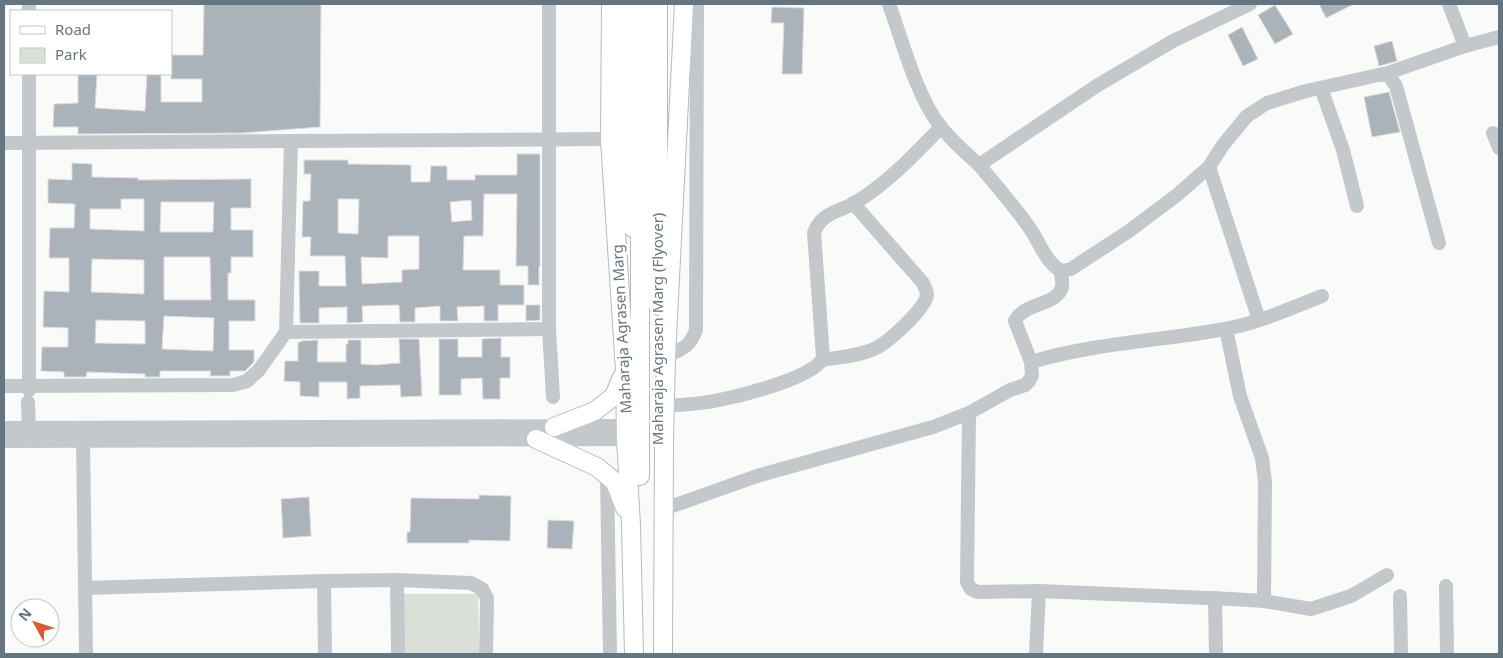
<svg xmlns="http://www.w3.org/2000/svg" width="1503" height="658" font-family="'Noto Sans',sans-serif">
  <rect width="100%" height="100%" fill="#fafaf8"/>
  <polygon fill="#dadfd7" points="402,594 478,594 479,654 402,654"/>
  <g fill="#aab3b9" stroke="#dcdcda" fill-rule="evenodd">
    <polygon points="204,4 321,4 320,127 242,133 78,134 78,127 53,127 54,104 78,103 78,74 97,74 95,108 145,111 147,74 161,74 161,102 202,102 202,79 171,79 171,55 203,55"/>
    <polygon points="1319,4 1354,4 1326,18"/>
    <polygon points="1275,5 1293,34 1275,44 1258,15"/>
    <polygon points="772,7 804,8 802,74 782,74 784,23 771,23"/>
    <polygon points="1242,27 1258,59 1243,66 1228,35"/>
    <polygon points="1392,41 1397,61 1379,66 1374,46"/>
    <polygon points="1389,92 1400,132 1372,137 1364,97"/>
    <path d="M517 154H540V266H539V285H528V266H516L517 194H484L483 236H464L463 270H500V285H524V305H498V321H484V306L457 307 458 321H440V306L415 308V322H400L399 305 362 306 363 322 347 323V307L319 308V323H300L299 271H319V286H346L345 256H310L311 237H302L303 201H310L311 174H304V160H348V164L411 165V182H430L431 166H447V180H475V175H517ZM338 199H359L358 234 338 233ZM471 200 472 220 452 222 450 202ZM388 236H419V269L402 270V282L362 284 361 257 388 258Z"/>
    <path d="M72 163 92 164V177L138 178V180L251 179V208H231V230H253V257H231V273H228V300H255V321H229V350H254V362L245 371H230V376H210L211 371H160V377H145V374L87 372 86 377H64V372L41 371 42 347H68V328L43 327 44 291 69 292V258H49L50 228H74L75 204 48 203V179L72 180ZM121 199H144V231L90 229V209H121ZM161 202H214L213 232H160ZM164 257H210L211 300H164ZM92 259 144 260V294L91 292ZM164 316 214 318 213 351 162 349ZM96 320 145 321V344L95 343Z"/>
    <polygon points="526,305 540,305 540,320 526,321"/>
    <polygon points="501,338 501,357 510,357 510,378 500,378 500,399 483,399 482,378 461,379 461,395 439,395 439,339 458,339 458,357 482,357 482,339"/>
    <polygon points="399,339 419,339 422,396 401,397 400,385 360,386 360,398 347,399 347,382 319,382 319,397 300,396 300,382 284,381 285,361 298,361 298,342 301,342 301,341 318,340 317,362 346,362 346,344 348,344 348,340 361,340 361,364 376,365 400,363"/>
    <polygon points="479,495 511,496 510,541 469,540 469,543 407,543 407,532 410,532 411,498 479,499"/>
    <polygon points="309,497 311,536 283,538 281,499"/>
    <polygon points="548,520 574,521 572,549 547,548"/>
  </g>
  <g fill="none" stroke-linecap="round" stroke-linejoin="round">
    <g stroke="#b5babe" stroke-width="20">
      <g id="major">
        <polyline points="611,4 610,139 625,370 626,439 631,525 634,654"/>
        <polyline points="625,4 625,192 633,228"/>
        <polyline points="658,4 658,306"/>
        <polyline points="554,427 595,411 614,396 622,377"/>
        <polyline points="536,439 597,467 615,482 625,508"/>
        <polyline points="640,476 640,4"/>
        <polyline points="663,654 664,439 666,356 684,4"/>
      </g>
    </g>
    <g stroke="#c3c8cc" stroke-width="14">
      <polyline points="29,4 29,11"/>
      <polyline points="549,4 549,329 553,397"/>
      <path d="M889 4C902 40 917 98 941 127 952 141 966 153 979 165L1098 85 1173 41 1250 4"/>
      <polyline points="1465,46 1499,37"/>
      <polyline points="29,74 29,390"/>
      <polyline points="1382,75 1465,46 1449,4"/>
      <polyline points="1321,88 1343,150 1357,206"/>
      <polyline points="1493,133 1499,148"/>
      <polyline points="4,143 610,139"/>
      <path d="M979 165C997 186 1015 207 1031 230 1040 244 1046 262 1061 271L1071 269 1129 231 1177 195 1209 167 1223 145 1247 116 1267 103 1306 91 1383 74 1389 76 1396 86 1439 243"/>
      <polyline points="1209,167 1259,320"/>
      <polyline points="1226,329 1240,396 1262,458 1265,482 1264,601"/>
      <polyline points="286,332 549,329"/>
      <path d="M666 356C682 349 690 347 696 330L697 4"/>
      <path d="M822 360C840 357 860 356 876 348 888 342 927 308 927 294 927 291 924 286 923 283L853 203"/>
      <path d="M1031 362C1094 343 1160 341 1225 329 1259 323 1291 308 1322 296"/>
      <polyline points="4,386 233,385 247,381 259,370 286,332 291,141"/>
      <polyline points="28,402 29,437"/>
      <path d="M665 406C683 405 701 404 719 400 739 396 818 377 823 357L814 233C820 214 837 212 853 204 887 184 914 155 941 127"/>
      <polyline points="969,413 967,582 971,589 978,592 1039,591 1231,599 1264,601 1311,609 1351,596 1387,575"/>
      <polyline points="4,428 626,426"/>
      <polyline points="83,440 86,654"/>
      <polyline points="4,441 626,439"/>
      <polyline points="607,475 610,654"/>
      <path d="M664 509 757 476 933 427 969 413 1010 390 1025 385 1029 381 1032 375 1031 362 1015 321C1024 302 1057 306 1062 287 1063 282 1061 276 1061 271"/>
      <polyline points="397,580 398,654"/>
      <polyline points="324,581 325,654"/>
      <polyline points="1446,586 1447,654"/>
      <polyline points="85,588 324,581 397,580 471,583 482,589 487,598 486,654"/>
      <polyline points="1400,596 1401,654"/>
      <polyline points="1215,598 1216,654"/>
      <polyline points="1036,654 1039,591"/>
    </g>
    <use href="#major" stroke="#fff" stroke-width="18"/>
  </g>
  <g text-anchor="middle" dominant-baseline="central" stroke-width="5" stroke-linejoin="round" paint-order="stroke">
    <g font-size="15" fill="#657683" stroke="#fff">
      <text transform="translate(621 329) rotate(-93)">Maharaja Agrasen Marg</text>
      <text transform="translate(657 329) rotate(-90)">Maharaja Agrasen Marg (Flyover)</text>
    </g>
  </g>
  <rect width="1503" height="658" fill="none" stroke="#657683" stroke-width="10"/>
  <rect x="10" y="10" width="162" height="65" fill="#ffffff" stroke="#c1c8cd"/>
  <rect x="20" y="26" width="25" height="8" fill="#ffffff" stroke="#c1c8cd"/>
  <text x="55" y="35" font-size="15" fill="#657683">Road</text>
  <rect x="20" y="48" width="25" height="15" fill="#dadfd7" stroke="#c1c8cd"/>
  <text x="55" y="60" font-size="15" fill="#657683">Park</text>
  <g transform="translate(35 623) rotate(310)"><circle r="24" fill="#ffffff" stroke="#c1c8cd"/>
  <path d="M0-4L9 19L0 12L-9 19Z" fill="#e4572e"/>
  <text y="-8" font-size="14" font-weight="bold" text-anchor="middle" fill="#657683">N</text>
  </g>
</svg>
